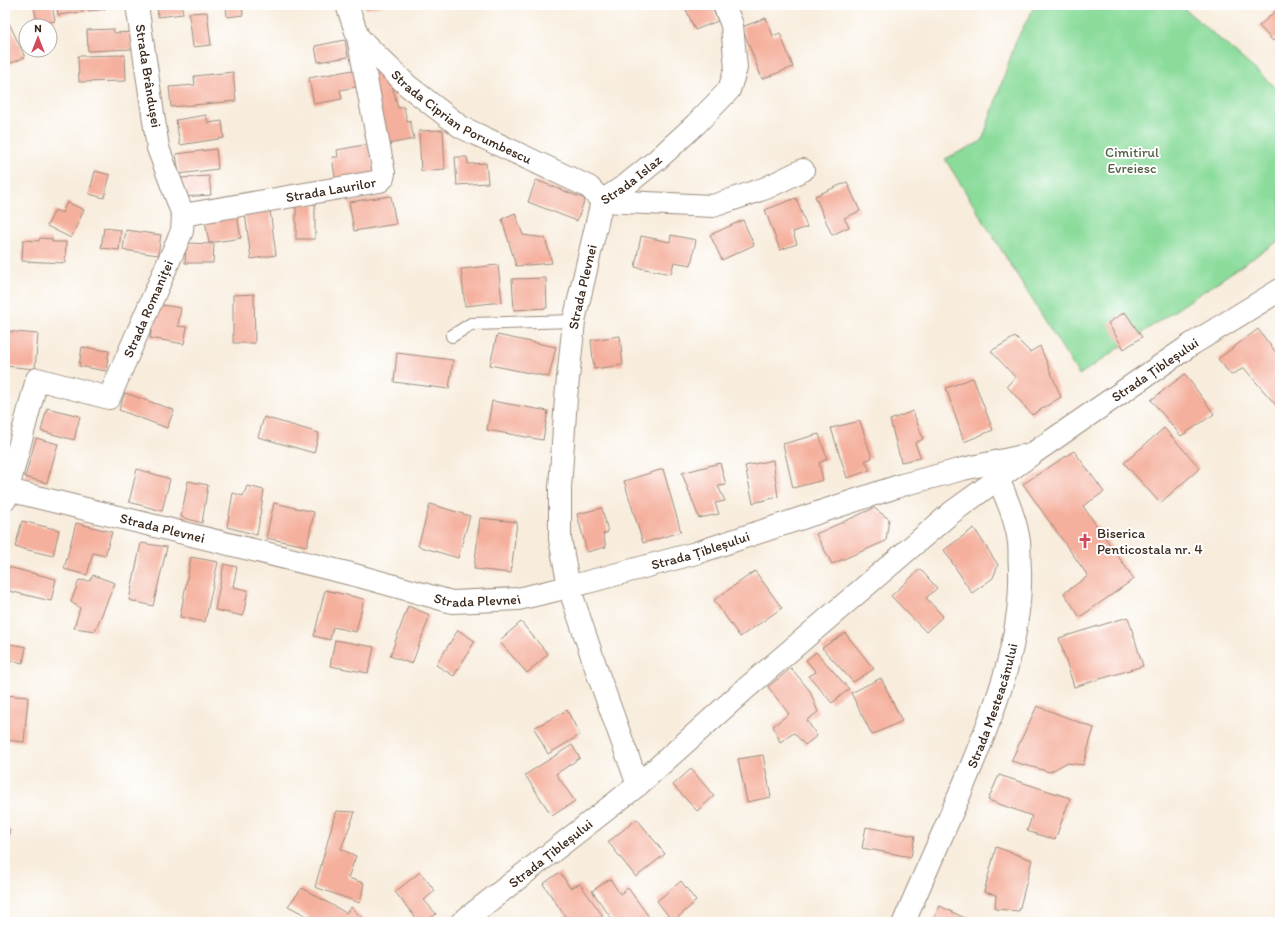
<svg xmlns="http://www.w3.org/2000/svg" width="1285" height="927" font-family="Itim,sans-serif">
  <rect width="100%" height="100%" fill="#fff"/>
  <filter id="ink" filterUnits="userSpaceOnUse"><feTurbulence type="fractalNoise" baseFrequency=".025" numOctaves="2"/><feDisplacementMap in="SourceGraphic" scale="8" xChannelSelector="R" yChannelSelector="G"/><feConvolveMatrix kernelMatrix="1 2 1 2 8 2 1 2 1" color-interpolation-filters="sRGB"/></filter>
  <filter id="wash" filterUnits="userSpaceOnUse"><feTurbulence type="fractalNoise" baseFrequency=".012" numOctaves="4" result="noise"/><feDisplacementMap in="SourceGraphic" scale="16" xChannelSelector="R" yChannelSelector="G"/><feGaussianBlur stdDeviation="0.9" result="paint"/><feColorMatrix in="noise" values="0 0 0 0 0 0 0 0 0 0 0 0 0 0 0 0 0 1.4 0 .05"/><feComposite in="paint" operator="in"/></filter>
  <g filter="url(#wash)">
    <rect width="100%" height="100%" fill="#f8eddd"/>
    <polygon fill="#8bdc9b" stroke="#63835c" points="1035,5 1180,5 1280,91 1280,240 1079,375 945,159 982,141 1016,41"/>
    <g id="blocks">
      <g fill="#f5b09d">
        <polygon points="34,5 52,5 55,21 37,24"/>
        <polygon points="57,5 105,5 105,9 58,15"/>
        <polygon points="157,5 182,5 183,14 158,17"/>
        <polygon points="226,5 242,5 243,15 227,17"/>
        <polygon points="365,5 382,5 382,6 366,9"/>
        <polygon points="684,5 711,5 718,21 695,30"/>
        <polygon points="1280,7 1280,34 1273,41 1259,26"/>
        <polygon points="207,12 211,45 193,47 189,13"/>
        <polygon points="766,18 773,36 780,33 793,67 762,79 742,27"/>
        <polygon points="9,23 25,57 5,66 5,24"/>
        <polygon points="114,29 114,33 132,32 132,49 88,51 87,30"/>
        <polygon points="345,40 348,57 318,62 315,46"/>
        <polygon points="125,55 126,81 79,82 78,56"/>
        <polygon points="385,66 392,85 398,108 404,107 407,122 410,121 414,139 383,145 368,69"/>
        <polygon points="353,70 356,87 340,90 342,99 314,104 309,78"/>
        <polygon points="233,72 236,101 171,107 169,87 195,85 194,76"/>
        <polygon points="206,115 208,123 222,121 224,138 180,145 176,120"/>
        <polygon points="443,130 445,169 421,171 419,131"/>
        <polygon points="369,144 375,177 336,184 332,157 338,157 337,150"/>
        <polygon points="216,149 218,169 179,174 176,154"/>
        <polygon points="455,157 467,157 468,164 486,163 488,183 457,185"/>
        <polygon points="95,171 110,175 104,198 89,194"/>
        <polygon points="209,176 211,195 182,197 181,178"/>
        <polygon points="536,180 585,199 577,221 528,202"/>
        <polygon points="847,182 860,211 844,218 849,227 832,235 815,196"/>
        <polygon points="391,196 396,224 354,231 349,202"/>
        <polygon points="796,198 807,227 793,232 797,244 780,250 765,210"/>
        <polygon points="67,202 84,210 71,238 47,226 55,210 62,213"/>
        <rect x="296" y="204" width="19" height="35"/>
        <polygon points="236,210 241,238 209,243 204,215"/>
        <polygon points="270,210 276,255 251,259 245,213"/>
        <polygon points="515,213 523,235 545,238 552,263 516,266 502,219"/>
        <polygon points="743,220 754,245 722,260 710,235"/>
        <polygon points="104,228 121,230 119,250 101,248"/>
        <polygon points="126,230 161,235 158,255 123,250"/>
        <polygon points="671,235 696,240 691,265 674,262 671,274 635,267 641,236 670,242"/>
        <polygon points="40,238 52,239 52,242 66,242 65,263 22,261 23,240 39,241"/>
        <polygon points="186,243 214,244 213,263 185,263"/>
        <polygon points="498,265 502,302 465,306 461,269"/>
        <polygon points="546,278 547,308 514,310 512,279"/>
        <polygon points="254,294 255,343 233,343 233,295"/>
        <polygon points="156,304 181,308 178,326 187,327 184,344 150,338"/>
        <polygon points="1125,312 1142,337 1124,349 1108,323"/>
        <polygon points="1258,329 1280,358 1280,410 1244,368 1231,375 1218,359"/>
        <polygon points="5,331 38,334 35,369 5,366"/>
        <polygon points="497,335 556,347 549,377 490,365"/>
        <polygon points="620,336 623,365 594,369 591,340"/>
        <polygon points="1015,337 1030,352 1040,346 1061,397 1032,415 1007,386 1015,377 991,351"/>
        <polygon points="82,347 109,351 106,371 79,366"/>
        <polygon points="397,353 453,360 449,389 394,382"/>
        <polygon points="1185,374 1214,414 1181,436 1151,400"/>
        <polygon points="973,378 993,430 964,442 946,388"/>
        <polygon points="125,393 174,410 167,428 119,410"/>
        <polygon points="492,401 548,411 543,440 487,430"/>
        <polygon points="47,408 80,416 74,440 41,431"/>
        <polygon points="913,411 923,439 915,443 921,458 901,462 890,420"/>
        <polygon points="264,417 319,433 314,453 258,437"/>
        <polygon points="860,421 872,458 865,461 870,470 847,478 831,428"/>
        <polygon points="1164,428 1200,468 1160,503 1124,463"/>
        <polygon points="819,434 827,459 819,463 823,480 793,488 783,444"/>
        <polygon points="36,438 58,444 47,483 25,477"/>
        <polygon points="1074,451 1104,492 1083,506 1134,579 1080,617 1064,593 1088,576 1023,484"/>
        <polygon points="773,460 778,497 753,503 745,466"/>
        <polygon points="720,463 726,485 718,486 725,501 715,503 719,514 699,518 682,473"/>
        <polygon points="137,469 170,479 162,511 129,502"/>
        <polygon points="663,469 681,532 643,543 624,481"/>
        <polygon points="188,481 208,485 202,523 181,517"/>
        <polygon points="247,486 264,490 257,535 227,527 233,493 243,496"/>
        <polygon points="274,503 314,512 307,546 266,538"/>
        <polygon points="430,504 470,516 458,558 418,546"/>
        <polygon points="602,508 608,532 603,534 606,547 587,552 577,514"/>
        <polygon points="874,508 889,519 886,541 832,564 816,534"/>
        <polygon points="480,518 517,522 511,573 474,569"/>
        <polygon points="22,521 59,530 53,556 15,547"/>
        <polygon points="76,523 112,532 105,556 93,553 87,575 64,569"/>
        <polygon points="974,528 998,565 993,578 972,593 944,550"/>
        <polygon points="141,543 167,547 153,606 129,600"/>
        <polygon points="191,557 218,562 205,622 180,617"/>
        <polygon points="224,564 237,567 233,587 248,590 243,616 215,610"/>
        <polygon points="8,567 56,579 51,601 5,590 5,579"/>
        <polygon points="920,569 937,588 926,598 943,616 926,632 891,596"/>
        <polygon points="755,571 782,608 740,637 714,600"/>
        <polygon points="93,575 115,583 95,631 74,628 80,608 71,602 79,580 89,581"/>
        <polygon points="325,590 364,599 356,632 333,627 330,640 314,636"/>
        <polygon points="408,606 430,615 412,664 390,656"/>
        <polygon points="1128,617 1143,666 1074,687 1059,638"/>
        <polygon points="521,622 548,654 527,673 499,641"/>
        <polygon points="458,630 475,641 454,676 436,665"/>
        <polygon points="845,633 874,669 853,682 822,648"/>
        <polygon points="335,640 374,647 368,673 330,666"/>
        <polygon points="5,643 26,647 23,663 5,659"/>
        <polygon points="816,652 849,689 832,703 809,676 816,672 806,660"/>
        <polygon points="791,668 810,691 818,712 807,720 817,736 805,745 794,733 780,742 773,726 789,714 768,687"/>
        <polygon points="881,678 902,721 872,735 851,693"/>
        <polygon points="5,695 28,697 24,742 5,740"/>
        <polygon points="1037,706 1094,728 1083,765 1066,763 1050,772 1011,761"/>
        <polygon points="567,710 580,735 548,754 534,728"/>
        <polygon points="572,745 580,758 556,774 575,801 552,816 525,775"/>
        <polygon points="763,755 771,797 747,802 738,759"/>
        <polygon points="691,769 714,796 697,811 673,785"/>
        <polygon points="999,775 1070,798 1055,840 1027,831 1032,816 988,800"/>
        <polygon points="336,811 355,812 341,849 356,856 348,878 364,883 360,903 315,887"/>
        <polygon points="637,819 665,854 636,877 608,842"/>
        <polygon points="866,827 915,836 911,857 862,848"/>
        <polygon points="5,828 10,830 6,848 5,848"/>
        <polygon points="996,847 1032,860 1019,911 995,909 996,895 984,892"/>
        <polygon points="420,872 435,891 424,900 436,914 426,922 419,922 395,892"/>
        <polygon points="560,872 570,888 580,884 603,916 595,922 569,922 543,884"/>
        <polygon points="610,879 620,894 628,888 649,917 642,922 614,922 592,891"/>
        <polygon points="681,881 696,901 673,922 657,901"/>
        <polygon points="302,888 346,913 351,907 366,922 307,922 309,917 288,906"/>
        <polygon points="940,906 973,922 932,922"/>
      </g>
    </g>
  </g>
  <g filter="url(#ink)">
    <use href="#blocks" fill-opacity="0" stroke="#9a8c7e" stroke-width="1"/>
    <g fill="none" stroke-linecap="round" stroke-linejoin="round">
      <g stroke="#9a8c7e" stroke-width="14">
        <polyline id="lane" points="452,336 471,324 574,321"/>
      </g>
      <g stroke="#9a8c7e" stroke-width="24">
        <g id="street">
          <path id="s1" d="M347 5 358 37 408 86 461 127 589 187 602 201"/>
          <path id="s2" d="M602 201 626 185 658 159 696 124 729 90 736 68 732 25 724 5"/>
          <polyline points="602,201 713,206 766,188 803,170"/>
          <path id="s3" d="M183 215 380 181 383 178 384 173 358 37"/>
          <path id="s4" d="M8 490 355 575 452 602 518 599 569 587 560 539V488L566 398 574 321 602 201"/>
          <path id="s5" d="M5 500 37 379 109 398 182 231 183 215 158 148 137 5"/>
          <path id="s6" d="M638 785 599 677 569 587 696 553 902 485 963 469 1023 456"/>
          <path id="s7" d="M462 922 638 785 743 691 951 513 1032 454 1192 344 1280 290"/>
          <path id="s8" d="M904 922C926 870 950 819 971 767 997 704 1022 638 1020 569 1019 560 1020 551 1019 542 1016 520 1007 499 998 479"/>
        </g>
      </g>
      <use href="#lane" stroke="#fff" stroke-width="12"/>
      <use href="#street" stroke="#fff" stroke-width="22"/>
    </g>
  </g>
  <defs>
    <g id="church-bare" transform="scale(1.2)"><path d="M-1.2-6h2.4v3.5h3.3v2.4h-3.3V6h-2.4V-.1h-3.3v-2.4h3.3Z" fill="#d1495b" stroke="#fff" stroke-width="2.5" paint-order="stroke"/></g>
  </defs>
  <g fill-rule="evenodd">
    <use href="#church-bare" x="1085" y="541"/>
  </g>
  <g text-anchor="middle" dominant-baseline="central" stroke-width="4" stroke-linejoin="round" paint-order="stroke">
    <g font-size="14" fill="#3b2a1e" stroke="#fff">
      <text transform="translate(148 76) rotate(81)">Strada Brândușei</text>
      <text stroke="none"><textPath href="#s1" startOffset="166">Strada Ciprian Porumbescu</textPath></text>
      <text stroke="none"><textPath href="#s2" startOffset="36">Strada Islaz</textPath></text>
      <text stroke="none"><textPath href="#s3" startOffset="150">Strada Laurilor</textPath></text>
      <text stroke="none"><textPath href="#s4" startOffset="879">Strada Plevnei</textPath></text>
      <text stroke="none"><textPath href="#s5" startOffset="297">Strada Romaniței</textPath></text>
      <text stroke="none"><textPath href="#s7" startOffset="887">Strada Țibleșului</textPath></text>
      <text stroke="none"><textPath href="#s4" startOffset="159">Strada Plevnei</textPath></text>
      <text stroke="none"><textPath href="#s6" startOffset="346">Strada Țibleșului</textPath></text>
      <text stroke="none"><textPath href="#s4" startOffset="483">Strada Plevnei</textPath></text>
      <text stroke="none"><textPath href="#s8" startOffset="234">Strada Mesteacănului</textPath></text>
      <text stroke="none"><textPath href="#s7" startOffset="112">Strada Țibleșului</textPath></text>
    </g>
    <g font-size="14" fill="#535f44" stroke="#fff">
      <text x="1132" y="152">Cimitirul<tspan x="1132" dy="16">Evreiesc</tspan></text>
    </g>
    <g font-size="14" fill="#3b2a1e" stroke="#fff" text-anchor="start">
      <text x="1097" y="533">Biserica<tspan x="1097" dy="16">Penticostala nr. 4</tspan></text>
    </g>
  </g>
  <rect width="1285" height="927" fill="none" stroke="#fff" stroke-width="20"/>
  <g transform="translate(38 38)"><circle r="19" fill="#ffffff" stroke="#b1aaa5"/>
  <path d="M0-3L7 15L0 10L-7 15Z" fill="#d1495b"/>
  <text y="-6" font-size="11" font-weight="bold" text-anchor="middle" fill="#3b2a1e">N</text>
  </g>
</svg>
